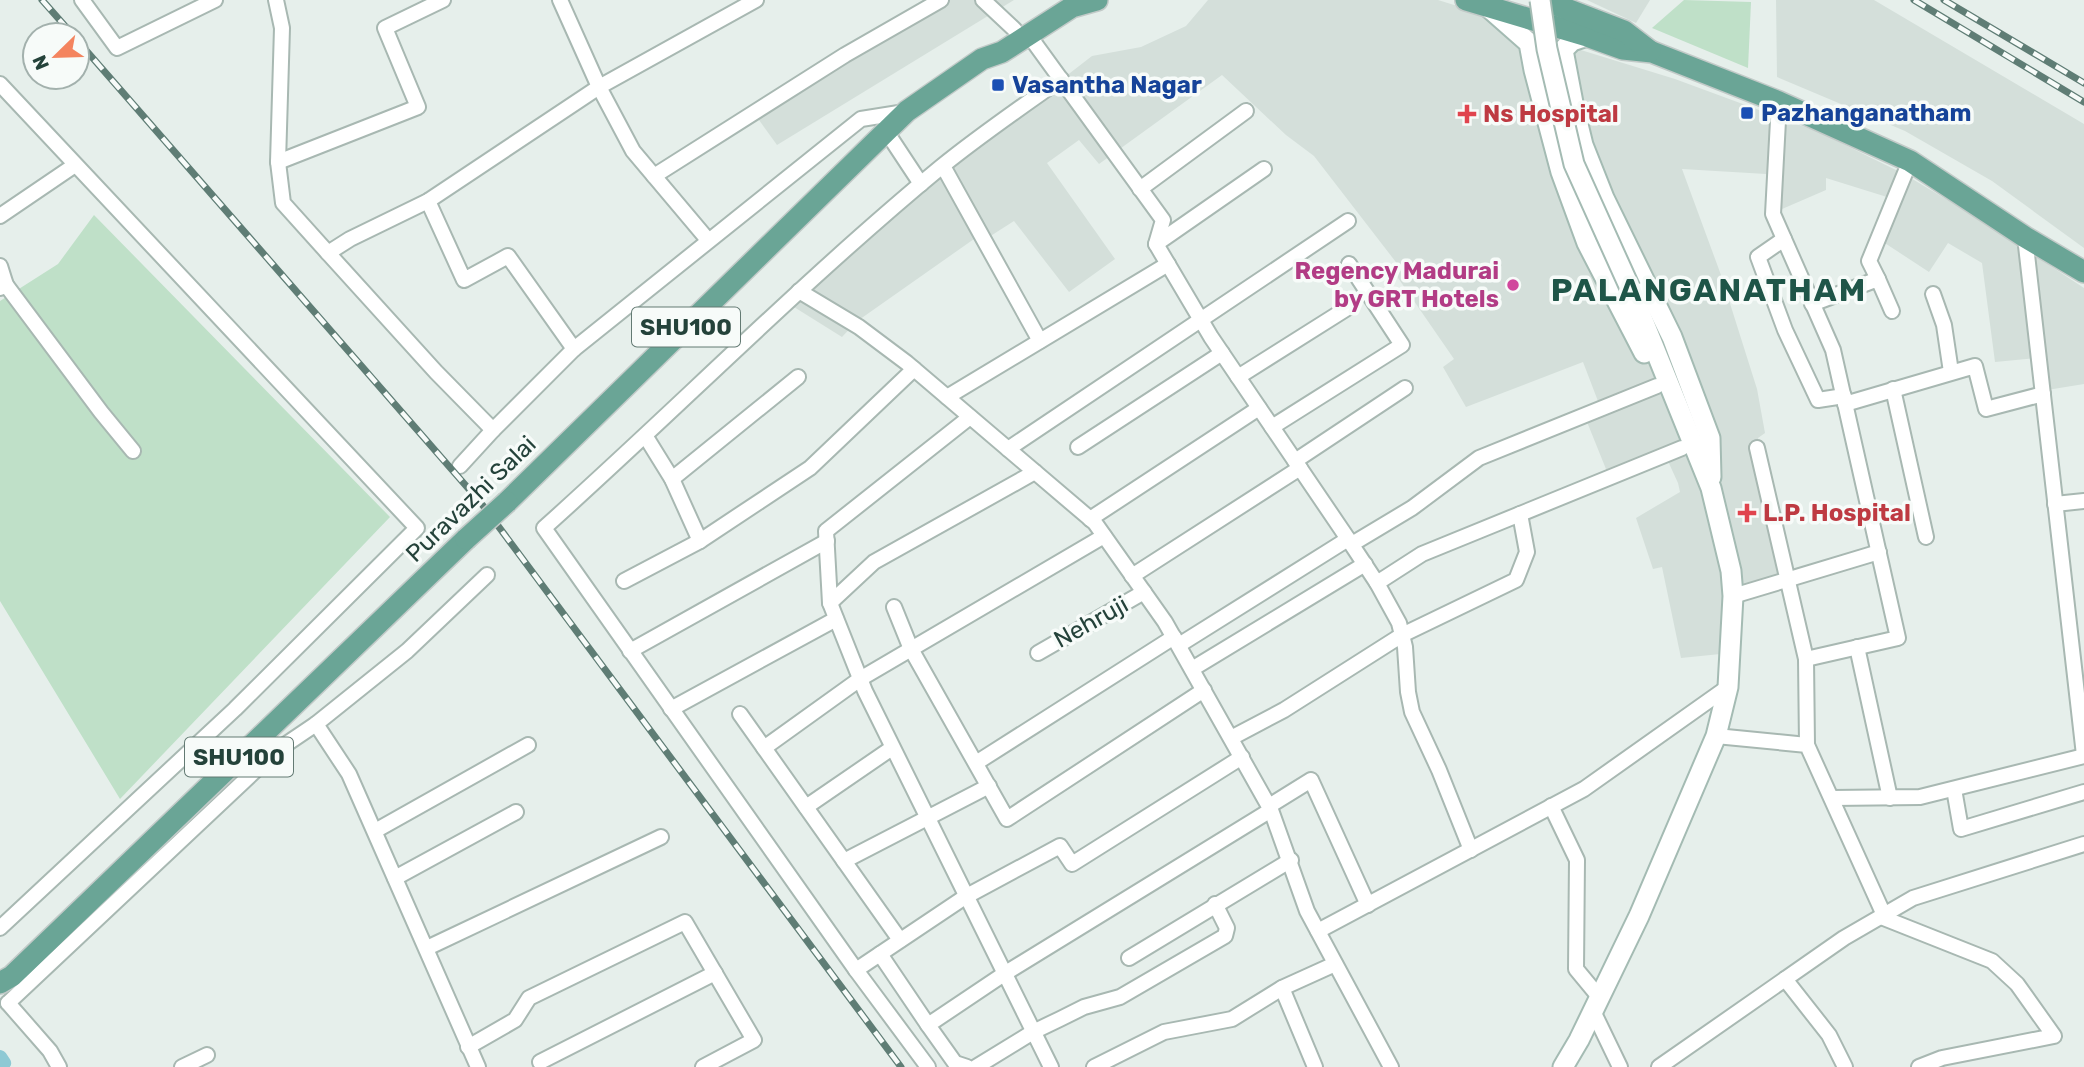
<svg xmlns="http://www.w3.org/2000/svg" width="2084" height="1067" font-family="Rubik,sans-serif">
  <rect width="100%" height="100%" fill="#e6efeb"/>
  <g fill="#d4dfda">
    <polygon points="945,0 1014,0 777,145 754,113"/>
    <polygon points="1208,0 1438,0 1496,18 1516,30 1675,79 1821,133 1904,174 1981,220 2084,288 2084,384 2041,391 2037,358 1995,362 1982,263 1948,243 1929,272 1871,234 1887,197 1826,178 1826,190 1766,216 1766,174 1682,169 1721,275 1757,389 1765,433 1758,438 1788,586 1741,595 1740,652 1681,658 1662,567 1653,569 1636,518 1680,492 1678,483 1667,459 1610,479 1585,417 1601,409 1583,362 1466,407 1443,367 1454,359 1396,275 1402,270 1314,156 1286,135 1222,75 1099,164 1079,140 1047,163 1115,259 1069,292 1014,221 978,244 974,239 856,322 842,337 794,307 785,308 881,219 1092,56 1141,47 1186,26"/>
    <polygon points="1587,0 1650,0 1636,23"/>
    <polygon points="1776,0 1874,0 2084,124 2084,248 1992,181 1905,131 1777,77"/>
  </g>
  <g fill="#bfe0c8">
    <polygon points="1684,0 1751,2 1748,68 1652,28"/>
    <polygon points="94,215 390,517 120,799 0,601 0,301 58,264"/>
  </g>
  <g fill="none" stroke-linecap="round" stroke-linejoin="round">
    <polyline stroke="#8ec9d4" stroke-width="14" points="0,1057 4,1063 0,1067"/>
    <g stroke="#a8b8b2" stroke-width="18">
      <g id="street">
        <polyline points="82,0 117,48 215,0"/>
        <polyline points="276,0 282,28 278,162 283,203 328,253"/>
        <polyline points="560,0 599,87 633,151 708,240"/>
        <polyline points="983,0 1015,30"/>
        <polyline points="1028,34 1163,220 1156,244 1211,337 1348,539 1179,645"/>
        <polyline points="0,84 417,528 235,709 0,928"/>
        <polyline points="1779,102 1773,214 1833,350 1898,638 1806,659 1807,745"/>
        <polyline points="886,131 921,184"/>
        <polyline points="278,162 418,107 385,28 443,0"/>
        <polyline points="943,166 1040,341"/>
        <polyline points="654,176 845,55 941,0"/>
        <polyline points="1140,189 1246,111"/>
        <polyline points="428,201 464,280 508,256 574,349 861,119 905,112"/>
        <polyline points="0,216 75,165"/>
        <polyline points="2025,237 2084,755"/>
        <polyline points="1784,239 1758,257 1785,330 1818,400 1844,396"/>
        <polyline points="1156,244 1264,169"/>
        <polyline points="0,266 6,285"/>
        <polyline points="1878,279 1869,261 1910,161"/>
        <polyline points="0,288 6,285 101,412 133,451"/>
        <polyline points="799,291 859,327 907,363 1095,523 1165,622 1271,810 1307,911 1391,1067"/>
        <polyline points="1933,294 1944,325 1951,372"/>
        <polyline points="1812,304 1878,279 1892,311"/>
        <polyline points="574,349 493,430 436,372 328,253 350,239 428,201 599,87 756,0"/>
        <polyline points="1238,377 1349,307"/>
        <polyline points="1893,389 1926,537"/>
        <polyline points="947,397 1168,264"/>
        <polyline points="1845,404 1975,366 1986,409 2043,394"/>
        <polyline points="970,417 826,531 830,603 865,691 1051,1067"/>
        <polyline points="1272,427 1402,345 1349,264"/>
        <polyline points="646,437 672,479 700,541"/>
        <polyline points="1078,447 1222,353"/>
        <polyline points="1757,448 1806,659"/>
        <polyline points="1008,449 1348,221"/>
        <polyline points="1295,461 1405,388"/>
        <polyline points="460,466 493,430"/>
        <polyline points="672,479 798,377"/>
        <polyline points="2055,504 2084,501"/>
        <polyline points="1090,519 1259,408"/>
        <polyline points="1348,539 1377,583 1422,554 1682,448"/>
        <polyline points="1352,544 1412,508 1479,458 1657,386"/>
        <polyline points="1132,576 1300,468"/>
        <polyline points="624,581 700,541 810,468 914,369"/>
        <polyline points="1377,583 1399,623 1405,647 1408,692 1412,712 1439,770 1471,850"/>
        <polyline points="1733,596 1879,552"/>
        <polyline points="830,603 874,562 1035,472"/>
        <polyline points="894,607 911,649 1007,819 1204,690"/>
        <polyline points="1857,647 1890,798"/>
        <polyline points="630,651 827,541"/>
        <polyline points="1038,653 1144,592"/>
        <polyline points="1192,669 1365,564"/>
        <polyline points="671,709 836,619"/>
        <polyline points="740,714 900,940"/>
        <polyline points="316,724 407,651 487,575"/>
        <polyline points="1716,736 1807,745 1884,915"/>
        <polyline points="1231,738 1284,710 1402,635 1516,580 1527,552 1520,514"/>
        <polyline points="764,748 860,679 1104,536"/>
        <polyline points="976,763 1174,637"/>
        <polyline points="1954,789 1961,829 2084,792"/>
        <polyline points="1832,798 1920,797 2084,756"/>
        <polyline points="1269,806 1311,780 1368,905"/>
        <polyline points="1551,806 1577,860 1576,969 1600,998"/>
        <polyline points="806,807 892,748"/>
        <polyline points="375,831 528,745"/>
        <polyline points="844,861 989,786"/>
        <polyline points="395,878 516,812"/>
        <polyline points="1881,917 1992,961 2017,984 2054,1036 1942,1058 1919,1067"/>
        <polyline points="1318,931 1584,789 1728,687"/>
        <polyline points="427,948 661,837"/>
        <polyline points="880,954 928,1025"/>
        <polyline points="1129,958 1291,860"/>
        <polyline points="856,970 965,897 1060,846 1072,864 1242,757"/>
        <polyline points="1785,979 1829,1035 1845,1067"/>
        <polyline points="1282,988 1315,1067"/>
        <polyline points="8,1003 276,751 316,724 349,774 478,1067"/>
        <polyline points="8,1003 50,1051 59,1067"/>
        <polyline points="1593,1011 1620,1067"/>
        <polyline points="468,1047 515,1020 529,998 685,922 754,1040 703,1067"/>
        <polyline points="540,1062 715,973"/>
        <polyline points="182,1067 207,1055"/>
        <path d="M928 1067 856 970 544 528C677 409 803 281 941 167 979 136 1020 108 1061 79"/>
        <polyline points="967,1067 955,1063 928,1025 1004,974 1271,810"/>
        <polyline points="976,1067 1033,1032 1060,1019 1084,1007 1120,997 1225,936 1227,928 1215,904"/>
        <polyline points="1094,1067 1164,1032 1232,1019 1282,988 1335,964"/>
        <polyline points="1659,1067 1844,938 1913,898 2084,844"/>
      </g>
    </g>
    <g stroke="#a4bbb3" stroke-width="23">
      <g id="secondary">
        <polyline points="1487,6 1529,43 1534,70 1561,172 1587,243 1644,353"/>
        <polyline points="1587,36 1572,41 1563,50 1574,108 1583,145 1604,198 1672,337 1710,438 1711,477"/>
        <polyline points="1563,1067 1579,1040 1639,916 1716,736 1728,687 1733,596 1731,571 1711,488 1630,288"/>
      </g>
    </g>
    <g stroke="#c2cac8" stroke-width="24">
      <g id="primary">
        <polyline points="1466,0 1587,36 1623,49 1652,52 1779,102 1910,161 2025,237 2084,272"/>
        <polyline points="1543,0 1624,31 1650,51"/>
        <polyline points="507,502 907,111 982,59 1002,52 1072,7 1097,0"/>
        <polyline points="0,983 12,976 466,539"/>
      </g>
    </g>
    <use href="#street" stroke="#fff" stroke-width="14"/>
    <use href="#secondary" stroke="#fff" stroke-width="19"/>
    <use href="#primary" stroke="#6aa596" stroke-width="21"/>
    <g stroke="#5f7d75" stroke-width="7">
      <g id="rail">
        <polyline points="42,0 73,35"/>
        <polyline points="1914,0 2084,102"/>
        <polyline points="1944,0 2084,83"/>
        <polyline points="77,40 481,503 901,1067"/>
      </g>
    </g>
    <use href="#rail" stroke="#f7fbf9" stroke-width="4.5" stroke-dasharray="13" stroke-linecap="butt"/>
    <g stroke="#a4bbb3" stroke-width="23" stroke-linecap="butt">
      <polyline id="secondary-bridge" points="1540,0 1547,49 1574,164 1630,288"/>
    </g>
    <g stroke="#c2cac8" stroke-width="24" stroke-linecap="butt">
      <polyline id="primary-bridge" points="466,539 507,502"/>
    </g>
    <use href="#secondary-bridge" stroke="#fff" stroke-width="19"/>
    <use href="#primary-bridge" stroke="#6aa596" stroke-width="21"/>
  </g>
  <g fill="#1a4fb4" stroke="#f7fbf9" stroke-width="2.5">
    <rect x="991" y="78" width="14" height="14" rx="3.5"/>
    <rect x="1740" y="106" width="14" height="14" rx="3.5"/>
  </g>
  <g fill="#e0444e" stroke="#f7fbf9" stroke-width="2.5">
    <path d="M1463.5 103.5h7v7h7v7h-7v7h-7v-7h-7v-7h7z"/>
    <path d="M1743.5 502.5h7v7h7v7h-7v7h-7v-7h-7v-7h7z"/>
  </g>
  <circle fill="#d1479c" stroke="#f7fbf9" stroke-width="2.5" cx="1513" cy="285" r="7"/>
  <g text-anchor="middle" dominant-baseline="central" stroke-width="7" stroke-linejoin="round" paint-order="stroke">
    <g fill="#f7fbf9" stroke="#637a73" stroke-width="2">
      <rect x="632" y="307.5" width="108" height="39" rx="5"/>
      <rect x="185" y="737.5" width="108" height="39" rx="5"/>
    </g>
    <g font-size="23" font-weight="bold" fill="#24423a">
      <text x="686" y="327">SHU100</text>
      <text x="239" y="757">SHU100</text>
    </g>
    <g font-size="24" font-weight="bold" fill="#164399" stroke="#f7fbf9" text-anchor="start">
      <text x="1012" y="85">Vasantha Nagar</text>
      <text x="1761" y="113">Pazhanganatham</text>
    </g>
    <g font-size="24" font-weight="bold" fill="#be3a42" stroke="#f7fbf9" text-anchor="start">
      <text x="1483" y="114">Ns Hospital</text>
      <text x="1763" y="513">L.P. Hospital</text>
    </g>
    <g font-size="24" font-weight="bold" fill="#b23c85" stroke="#f7fbf9" text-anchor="end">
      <text x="1499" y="271">Regency Madurai<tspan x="1499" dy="28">by GRT Hotels</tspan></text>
    </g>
    <g font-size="24" fill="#24423a" stroke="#f7fbf9">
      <text transform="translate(471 499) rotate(-44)">Puravazhi Salai</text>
      <text transform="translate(1091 622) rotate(-29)">Nehruji</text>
    </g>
    <g font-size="32" font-weight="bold" letter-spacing="2" fill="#1f5548" stroke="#f7fbf9">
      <text x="1709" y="290">PALANGANATHAM</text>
    </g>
  </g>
  <g transform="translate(56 56) rotate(247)"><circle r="33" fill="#f7fbf9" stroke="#a3b1ad" stroke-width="2"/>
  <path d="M0-5L12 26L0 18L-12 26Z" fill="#f4845f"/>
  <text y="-10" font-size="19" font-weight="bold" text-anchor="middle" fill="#24423a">N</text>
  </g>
</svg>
